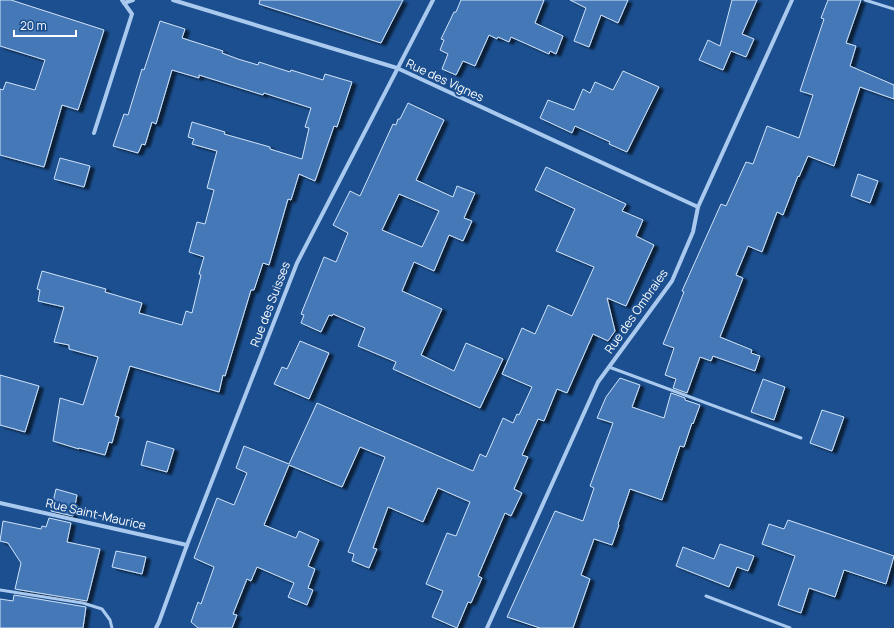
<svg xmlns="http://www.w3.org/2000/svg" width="894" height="628" font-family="Manrope,sans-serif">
  <defs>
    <filter id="shadow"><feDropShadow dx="4.5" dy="2.5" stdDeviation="1" flood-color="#0009"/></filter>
  </defs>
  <rect width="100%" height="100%" fill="#1b4f8f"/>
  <g fill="#4478b7" stroke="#cfe3fa" fill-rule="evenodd" filter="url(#shadow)">
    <polygon points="0,0 11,0 104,30 78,110 62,105 44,167 0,155 0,89 3,90 6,82 35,90 45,60 0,46"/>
    <polygon points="260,0 403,0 381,43 259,4"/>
    <polygon points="461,0 544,0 535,23 563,36 556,54 550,51 549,54 511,37 509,42 498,37 497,39 489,35 475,66 463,61 456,75 442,69 448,54 440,50 444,40 441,39 454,12 456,12"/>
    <polygon points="570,0 628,0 618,23 601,15 589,47 574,41 586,8"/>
    <polygon points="732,0 757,0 742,34 754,39 746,57 731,51 723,70 699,60 708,40 720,46"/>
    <polygon points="828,0 861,0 846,43 856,46 850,66 894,85 894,99 860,87 834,166 808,156 799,177 798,176 783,215 777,212 762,252 748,246 736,275 743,278 720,337 752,350 751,353 760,356 755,371 713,356 711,361 700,357 687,393 673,388 676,379 665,375 674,348 663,344 684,292 682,291 721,204 726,206 746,162 753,164 767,126 799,138 813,95 800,91 824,19 821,18"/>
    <polygon points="160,21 185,29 182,38 223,51 222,53 238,59 258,65 259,62 290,72 291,70 323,80 325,74 352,82 337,127 334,126 315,181 299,174 291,200 288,199 269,265 263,263 254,290 251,290 225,376 223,375 219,392 130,366 115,416 119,417 112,443 109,442 105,455 79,448 79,449 53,441 60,398 83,405 98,357 69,349 69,345 54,342 64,307 38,301 40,290 37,289 42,271 106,289 105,292 142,303 139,313 182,325 186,311 192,313 201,275 199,274 204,257 189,252 197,222 205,224 214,190 207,188 217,151 192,144 194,139 188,137 192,122 225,132 224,134 270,147 270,149 302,159 309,128 305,127 311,108 264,93 263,95 199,75 199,78 172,70 156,124 152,122 145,145 142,144 138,153 113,146 124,114 128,115 142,69 144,70"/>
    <polygon points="623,71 659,87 627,152 609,144 610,142 575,126 572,133 540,118 548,100 574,110 583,89 590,93 595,82 613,90"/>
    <path d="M408 103 444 120 416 180 453 197 457 186 475 193 464 218 472 221 463 241 449 235 434 271 414 262 402 291 442 309 421 355 454 371 466 343 503 359 480 408 393 369 396 362 358 346 365 328 333 314 332 316 329 315 321 332 301 323 304 315 301 314 324 257 336 262 348 233 333 225 350 191 360 196 393 124 396 125 398 119H400ZM399 194 439 211 422 247 382 230Z"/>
    <polygon points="60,158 90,166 84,187 54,179"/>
    <polygon points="546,167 626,204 622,211 643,220 636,236 654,245 626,306 607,298 615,331 608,341 593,334 567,393 557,389 544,421 538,419 522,455 528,457 514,489 522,493 511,516 505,513 478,576 482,578 471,603 468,602 457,628 432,617 443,591 426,584 447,533 456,536 470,502 438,488 423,522 388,507 373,548 377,549 369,568 352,561 354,554 348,552 385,457 360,447 342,487 289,465 264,525 296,538 299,531 319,540 308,566 315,569 308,588 313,590 307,605 288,597 294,583 257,567 251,581 247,579 233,614 237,615 232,628 198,628 191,622 198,602 201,604 214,567 194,558 217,498 234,505 247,473 236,468 244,446 289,464 317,403 473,471 480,454 486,457 503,418 513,423 517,414 519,415 532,387 502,374 522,328 535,334 548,305 572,316 594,267 556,251 575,209 535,190"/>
    <polygon points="858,174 878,181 870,203 851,196"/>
    <polygon points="300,341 329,353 309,399 274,384 282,367 287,369"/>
    <polygon points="0,375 39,386 25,432 0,425"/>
    <polygon points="620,378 640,385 632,407 664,418 671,393 685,398 685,400 700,405 693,424 692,423 684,447 680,446 662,500 630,489 618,524 619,525 612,545 594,539 581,575 590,579 573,628 540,628 507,617 555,511 583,521 594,488 590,486 613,423 597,418 606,397"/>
    <polygon points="763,379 785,387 774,420 751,412"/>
    <polygon points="822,410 844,417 832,451 810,443"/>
    <polygon points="147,441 174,449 167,472 141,465"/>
    <polygon points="56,489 77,495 73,516 51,511"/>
    <polygon points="49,518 71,523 67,542 100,549 87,601 15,589 21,563 8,543 0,541 3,521 41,529 42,526 46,527"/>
    <polygon points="788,520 894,556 886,584 844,570 835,597 809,588 801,613 778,605 795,556 762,544 769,524 784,529"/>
    <polygon points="720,544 754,556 748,571 737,567 729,587 676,566 683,547 714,559"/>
    <polygon points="116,551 146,557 142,574 112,567"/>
    <polygon points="14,595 86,607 83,628 0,628 0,599 13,601"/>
  </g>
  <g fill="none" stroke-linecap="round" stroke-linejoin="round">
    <g stroke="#a9c9ee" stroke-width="3">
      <polyline points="865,0 894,9"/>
      <polyline points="609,367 801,438"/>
      <polyline points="0,590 83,603 102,609 110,620 112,628"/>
      <polyline points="706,596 790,628"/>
    </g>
    <g stroke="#a9c9ee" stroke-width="4">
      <polyline points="173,0 397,68 698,207"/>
      <polyline points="124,3 133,0"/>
      <polyline points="94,133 132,14 122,0"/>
      <polyline points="0,503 187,545"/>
      <polyline points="156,628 159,622 187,545 297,263 433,0"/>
      <polyline points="487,628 598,382 672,281 693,232 698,207 792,0"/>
    </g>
  </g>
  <g text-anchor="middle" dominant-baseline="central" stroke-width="4" stroke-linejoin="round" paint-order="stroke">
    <g font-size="12" fill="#fff" stroke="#1b4f8f">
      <text transform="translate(445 80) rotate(25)">Rue des Vignes</text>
      <text transform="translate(270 304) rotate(-69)">Rue des Suisses</text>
      <text transform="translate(636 311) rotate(-55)">Rue des Ombraies</text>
      <text transform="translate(96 514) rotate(13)">Rue Saint-Maurice</text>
    </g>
  </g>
  <path d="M14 30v6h62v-6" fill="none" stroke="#ffffff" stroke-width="2"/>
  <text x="20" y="30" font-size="12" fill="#ffffff" stroke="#1b4f8f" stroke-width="3" paint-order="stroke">20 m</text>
</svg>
